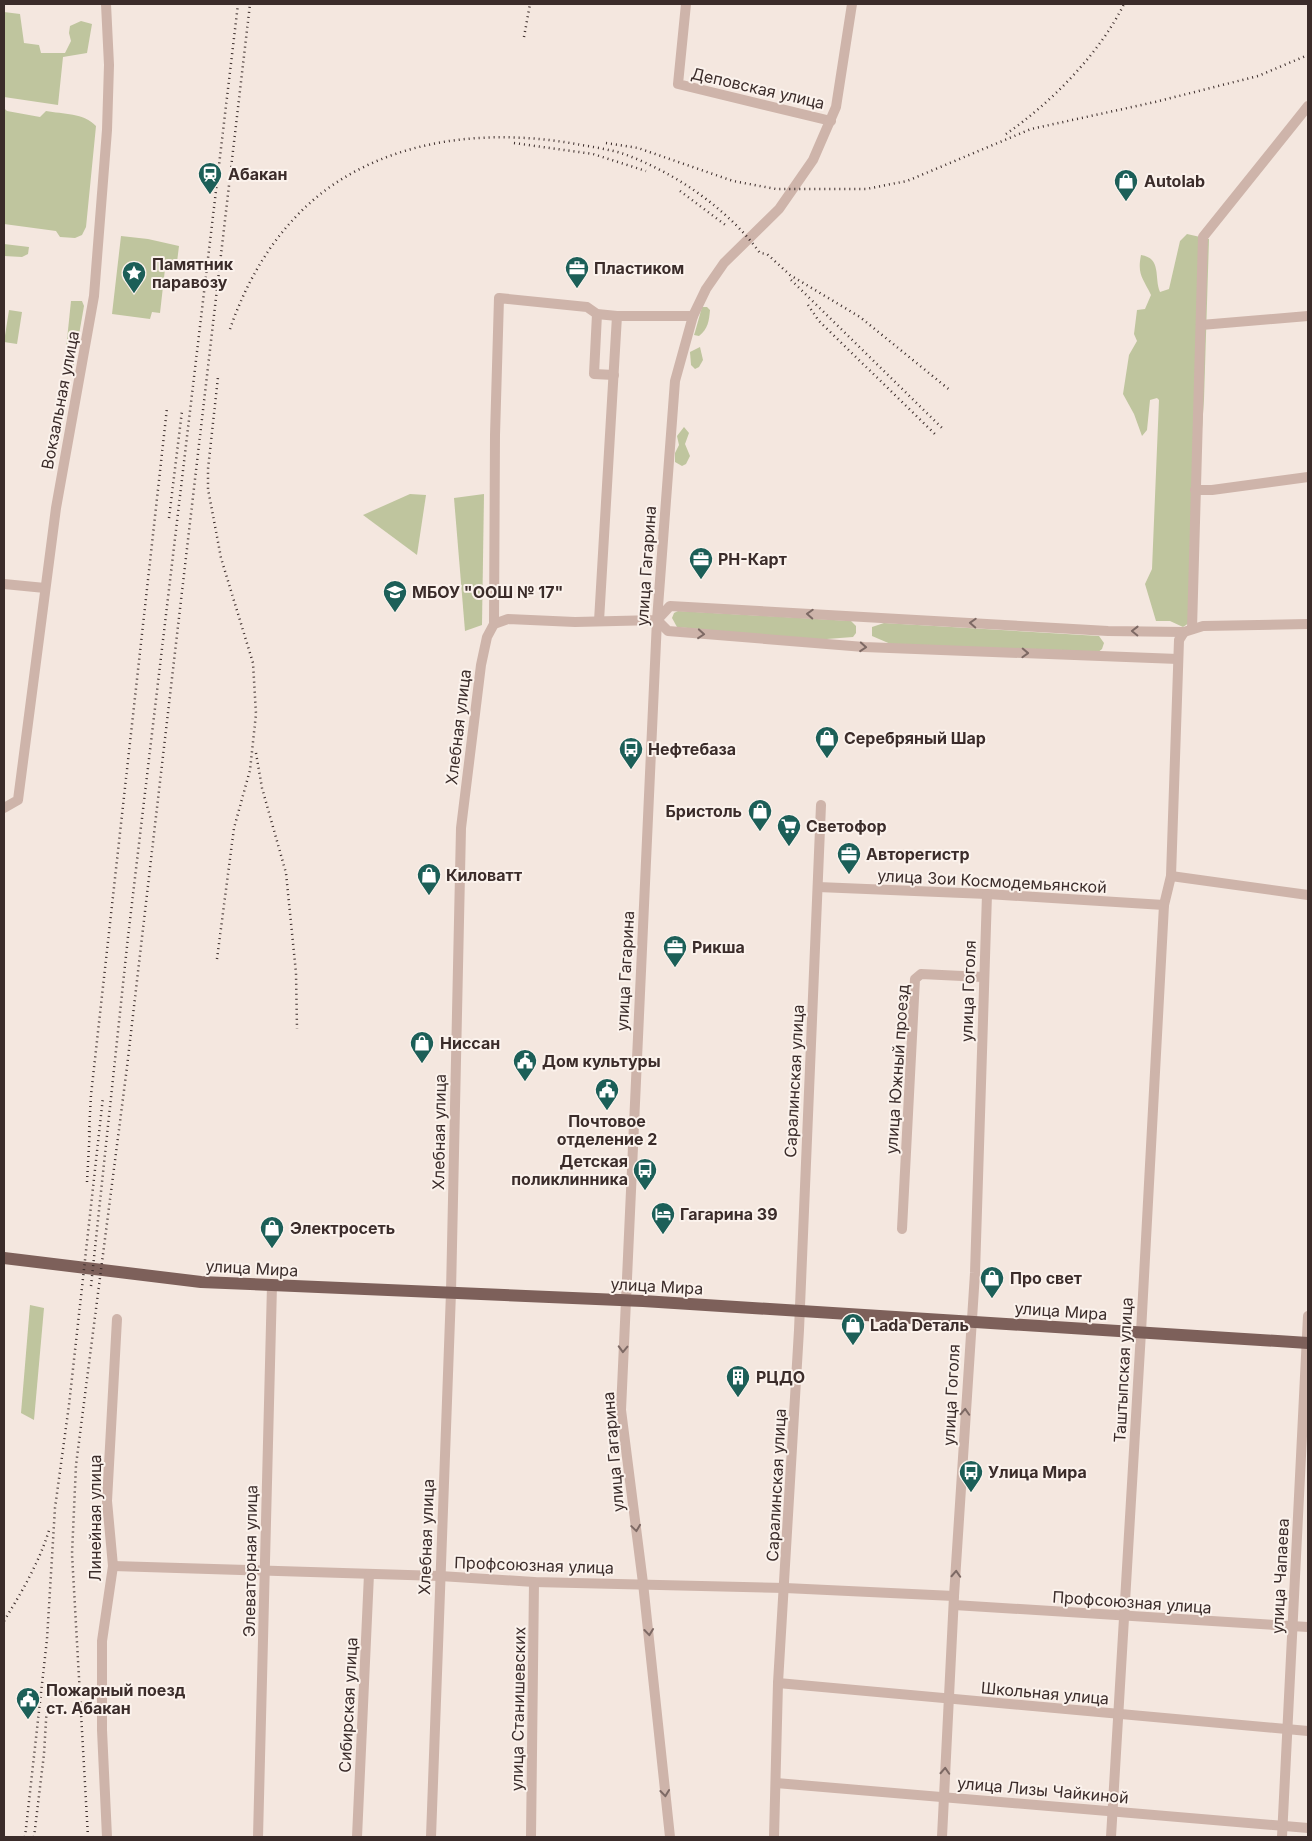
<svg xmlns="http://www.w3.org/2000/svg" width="1312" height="1841" font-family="Inter,sans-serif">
  <rect width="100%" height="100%" fill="#f4e7df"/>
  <g fill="#bfc59e">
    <polygon points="4,12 20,14 24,43 39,45 41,53 65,53 71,41 69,33 70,26 81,21 92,24 87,53 63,57 58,105 4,97"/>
    <path d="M4 108 7 111 40 117 46 111C63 114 84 113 96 126L86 227 82 235 75 238 60 237 56 231 4 224Z"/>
    <path d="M1187 234 1209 239 1204 399 1189 623 1183 627 1170 621H1156L1145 584 1152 569 1159 400 1157 398 1150 400 1147 430 1142 436 1134 414 1123 394 1129 355 1137 341 1134 334 1137 310 1145 309 1151 295C1143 278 1137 275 1141 255 1162 258 1154 278 1160 292L1169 289 1180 241Z"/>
    <polygon points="121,236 148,239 179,246 176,270 165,269 160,313 152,312 150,319 112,314"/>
    <polygon points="4,244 29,247 28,254 22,257 4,256"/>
    <polygon points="71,301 82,301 84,306 73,369 65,359"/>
    <path d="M702 307H707L710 310C709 321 708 329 699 336L694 335 695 332Z"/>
    <polygon points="9,310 22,312 17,344 4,342"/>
    <polygon points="700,347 703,360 699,367 695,369 691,365 690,352"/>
    <polygon points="684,427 689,433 685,444 690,456 686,464 682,466 675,462 675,453 679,445 677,436"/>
    <polygon points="410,494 426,495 417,555 363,515"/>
    <polygon points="484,494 482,625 465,631 454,498"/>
    <polygon points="678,611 851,621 856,626 856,633 853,637 814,640 677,627 672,618 674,613"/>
    <polygon points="884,623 1099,636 1104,643 1102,649 1097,653 893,645 872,636 872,627"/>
    <polygon points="30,1305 44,1308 34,1420 21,1413"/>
  </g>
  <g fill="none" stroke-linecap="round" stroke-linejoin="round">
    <g stroke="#ceb4aa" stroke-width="10">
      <polyline points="686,4 678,84 831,121"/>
      <polyline points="597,314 594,374 614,375"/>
      <polyline points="1201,325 1308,316"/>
      <polyline points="1195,490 1212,490 1308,477"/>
      <polyline points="4,584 45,588"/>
      <polyline points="657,620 668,631 864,647 1178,659"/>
      <polyline points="599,621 617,316"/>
      <polyline points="494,624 508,619 575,622 657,620 670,606 1108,631 1184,632 1203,626 1308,624"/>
      <polyline points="1192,629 1203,237 1308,106"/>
      <polyline points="4,808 18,800 56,508 94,296 107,130 109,65 106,4"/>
      <polyline points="1171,876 1308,895"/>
      <polyline points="818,887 987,894 1164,905"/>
      <polyline points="902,1229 915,979 921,974 983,977"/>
      <polyline points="113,1566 440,1576 534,1582 785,1588 954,1596"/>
      <polyline points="954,1605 1308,1627"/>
      <polyline points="778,1683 1308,1731"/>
      <polyline points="776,1783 1308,1828"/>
      <polyline points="107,1837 102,1730 102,1641 113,1566 107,1501 117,1319"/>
      <polyline points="258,1837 272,1285"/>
      <polyline points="357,1837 369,1574"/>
      <polyline points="431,1837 451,1292 461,828 481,665 487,637 494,624 495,435 499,298 587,307 597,314 617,316 693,316"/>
      <polyline points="531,1837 534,1582"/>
      <polyline points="670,1837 643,1583 621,1410 657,620 675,381 693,316 706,289 724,263 779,209 813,160 836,107 852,4"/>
      <polyline points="774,1837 778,1683 799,1330 821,805"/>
      <polyline points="942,1837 954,1596 975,1273 987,894"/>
      <polyline points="1111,1837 1141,1332 1164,905 1171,876 1179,640 1184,632"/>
      <polyline points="1282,1837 1308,1316"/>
    </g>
    <polyline stroke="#7d605a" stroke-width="12" points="4,1258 201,1282 643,1301 1308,1343"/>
    <g stroke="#3b2c2a" stroke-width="2.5" stroke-dasharray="1 4" stroke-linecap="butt">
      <polyline points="524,37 530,4"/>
      <path d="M1006 134C1051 103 1100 53 1124 4"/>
      <polyline points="514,143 593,154 646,171"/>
      <polyline points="606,143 638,148 733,181 776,189 866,189 907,181 1031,129 1155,102 1258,76 1308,55"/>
      <polyline points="680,191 728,227"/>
      <polyline points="791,280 942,428"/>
      <polyline points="808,305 819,321 937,436"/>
      <path d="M230 329C249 274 280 224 327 189 399 137 492 129 576 144 592 147 609 149 624 154 676 173 728 209 760 253L767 254 790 275 860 317 951 391"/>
      <polyline points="169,518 182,411"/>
      <polyline points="256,753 262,788 286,873 296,973 297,1029"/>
      <polyline points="217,959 234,828 250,770 256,714 253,663 221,558 208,489 208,469 218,377"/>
      <polyline points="89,1132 91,1095 167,408"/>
      <polyline points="87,1182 90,1127"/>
      <polyline points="91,1286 128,937 238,4"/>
      <path d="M4 1621C23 1590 40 1561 50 1527"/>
      <polyline points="25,1837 47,1639 55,1508 69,1405 103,1097"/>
      <polyline points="34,1837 44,1754 47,1704"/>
      <polyline points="88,1837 72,1554 76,1465 127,1067 250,4"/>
    </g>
  </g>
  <defs><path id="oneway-chevron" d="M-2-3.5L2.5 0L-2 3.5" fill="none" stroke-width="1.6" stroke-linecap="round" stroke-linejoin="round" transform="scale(1.25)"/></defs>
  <g stroke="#7d6964">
    <use href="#oneway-chevron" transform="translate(810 614) rotate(-177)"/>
    <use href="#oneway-chevron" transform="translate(973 623) rotate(-177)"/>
    <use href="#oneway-chevron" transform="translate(1135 631) rotate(-179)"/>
    <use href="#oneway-chevron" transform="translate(701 634) rotate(5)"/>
    <use href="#oneway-chevron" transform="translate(863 647) rotate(4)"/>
    <use href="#oneway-chevron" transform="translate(1025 653) rotate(2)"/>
    <use href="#oneway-chevron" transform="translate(623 1349) rotate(92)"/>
    <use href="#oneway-chevron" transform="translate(965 1412) rotate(-87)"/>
    <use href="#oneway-chevron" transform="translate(636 1528) rotate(82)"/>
    <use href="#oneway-chevron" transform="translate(956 1574) rotate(-87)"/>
    <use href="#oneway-chevron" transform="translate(649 1632) rotate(84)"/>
    <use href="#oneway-chevron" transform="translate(945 1771) rotate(-87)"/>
    <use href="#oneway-chevron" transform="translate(665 1793) rotate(84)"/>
  </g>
  <defs>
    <g id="station-pin" transform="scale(1.25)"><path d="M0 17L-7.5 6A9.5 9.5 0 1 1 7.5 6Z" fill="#1c5f58" stroke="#fbf2ec"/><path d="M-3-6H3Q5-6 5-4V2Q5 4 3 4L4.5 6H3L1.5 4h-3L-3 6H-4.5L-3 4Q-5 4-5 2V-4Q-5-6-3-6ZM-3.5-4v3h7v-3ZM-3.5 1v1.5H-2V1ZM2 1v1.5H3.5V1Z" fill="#fff"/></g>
    <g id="shop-pin" transform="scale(1.25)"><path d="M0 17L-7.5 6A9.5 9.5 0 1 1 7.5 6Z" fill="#1c5f58" stroke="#fbf2ec"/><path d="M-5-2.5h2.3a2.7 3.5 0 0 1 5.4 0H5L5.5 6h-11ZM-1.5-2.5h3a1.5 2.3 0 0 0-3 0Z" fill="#fff"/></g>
    <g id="office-pin" transform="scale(1.25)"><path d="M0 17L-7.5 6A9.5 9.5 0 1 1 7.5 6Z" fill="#1c5f58" stroke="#fbf2ec"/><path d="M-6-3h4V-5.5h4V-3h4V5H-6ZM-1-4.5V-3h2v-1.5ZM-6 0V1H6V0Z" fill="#fff"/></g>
    <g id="sight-pin" transform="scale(1.25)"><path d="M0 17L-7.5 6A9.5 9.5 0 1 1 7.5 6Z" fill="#1c5f58" stroke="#fbf2ec"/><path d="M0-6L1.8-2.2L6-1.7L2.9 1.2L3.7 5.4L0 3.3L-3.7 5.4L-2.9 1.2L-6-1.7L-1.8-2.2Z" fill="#fff"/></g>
    <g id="school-pin" transform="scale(1.25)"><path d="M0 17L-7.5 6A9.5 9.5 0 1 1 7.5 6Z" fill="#1c5f58" stroke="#fbf2ec"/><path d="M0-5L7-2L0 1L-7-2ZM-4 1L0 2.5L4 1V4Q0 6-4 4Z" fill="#fff"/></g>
    <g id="bus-pin" transform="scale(1.25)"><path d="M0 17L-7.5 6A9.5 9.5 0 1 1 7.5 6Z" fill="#1c5f58" stroke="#fbf2ec"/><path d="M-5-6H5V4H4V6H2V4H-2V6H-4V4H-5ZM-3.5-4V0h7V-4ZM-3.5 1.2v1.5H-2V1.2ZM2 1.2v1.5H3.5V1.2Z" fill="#fff"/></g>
    <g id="supermarket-pin" transform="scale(1.25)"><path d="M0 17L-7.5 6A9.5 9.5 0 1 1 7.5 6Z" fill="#1c5f58" stroke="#fbf2ec"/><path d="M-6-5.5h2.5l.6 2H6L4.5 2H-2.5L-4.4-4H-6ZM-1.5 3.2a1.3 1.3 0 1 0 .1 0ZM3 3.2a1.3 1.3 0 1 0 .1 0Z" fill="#fff"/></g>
    <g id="civic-pin" transform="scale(1.25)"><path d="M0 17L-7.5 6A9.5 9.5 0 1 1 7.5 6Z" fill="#1c5f58" stroke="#fbf2ec"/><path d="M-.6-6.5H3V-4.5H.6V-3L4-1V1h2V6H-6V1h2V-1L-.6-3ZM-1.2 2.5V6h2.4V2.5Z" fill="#fff"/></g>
    <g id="hotel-pin" transform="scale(1.25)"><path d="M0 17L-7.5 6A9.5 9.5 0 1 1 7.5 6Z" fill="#1c5f58" stroke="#fbf2ec"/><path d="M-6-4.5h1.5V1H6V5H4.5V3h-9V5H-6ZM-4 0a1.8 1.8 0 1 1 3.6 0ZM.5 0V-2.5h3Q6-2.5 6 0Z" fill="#fff"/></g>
    <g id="building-pin" transform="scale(1.25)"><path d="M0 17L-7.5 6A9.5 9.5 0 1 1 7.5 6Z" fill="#1c5f58" stroke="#fbf2ec"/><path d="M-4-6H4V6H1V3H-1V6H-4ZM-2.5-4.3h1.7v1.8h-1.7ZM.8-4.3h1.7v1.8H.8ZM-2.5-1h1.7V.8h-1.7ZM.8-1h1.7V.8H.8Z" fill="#fff"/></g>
  </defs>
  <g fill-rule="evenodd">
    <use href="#station-pin" x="210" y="174"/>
    <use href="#shop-pin" x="1126" y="181"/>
    <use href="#office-pin" x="577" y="268"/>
    <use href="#sight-pin" x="134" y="273"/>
    <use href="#office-pin" x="701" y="559"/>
    <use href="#school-pin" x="395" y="592"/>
    <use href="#shop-pin" x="827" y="738"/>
    <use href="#bus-pin" x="631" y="749"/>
    <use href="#shop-pin" x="760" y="811"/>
    <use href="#supermarket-pin" x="789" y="826"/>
    <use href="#office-pin" x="849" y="854"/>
    <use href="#shop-pin" x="429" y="875"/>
    <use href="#office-pin" x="675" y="947"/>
    <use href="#shop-pin" x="422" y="1043"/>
    <use href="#civic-pin" x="525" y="1061"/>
    <use href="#civic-pin" x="607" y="1090"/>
    <use href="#bus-pin" x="645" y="1170"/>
    <use href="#hotel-pin" x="663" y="1214"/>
    <use href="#shop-pin" x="272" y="1228"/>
    <use href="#shop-pin" x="992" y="1278"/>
    <use href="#shop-pin" x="853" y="1325"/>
    <use href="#building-pin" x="738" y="1377"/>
    <use href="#bus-pin" x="971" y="1472"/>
    <use href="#civic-pin" x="28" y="1699"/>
  </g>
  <g text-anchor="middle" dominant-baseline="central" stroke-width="4" stroke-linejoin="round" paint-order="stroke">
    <g font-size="16" fill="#3b2c2a" stroke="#fbf2ec">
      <text transform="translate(758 88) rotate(13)">Деповская улица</text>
      <text transform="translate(60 400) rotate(-79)">Вокзальная улица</text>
      <text transform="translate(646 566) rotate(-86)">улица Гагарина</text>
      <text transform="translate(458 727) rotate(-83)">Хлебная улица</text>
      <text transform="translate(992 881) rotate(3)">улица Зои Космодемьянской</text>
      <text transform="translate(625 971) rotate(-87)">улица Гагарина</text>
      <text transform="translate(968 991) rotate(-88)">улица Гоголя</text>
      <text transform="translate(897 1069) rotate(-86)">улица Южный проезд</text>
      <text transform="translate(794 1081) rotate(-87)">Саралинская улица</text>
      <text transform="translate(439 1132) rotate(-89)">Хлебная улица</text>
      <text transform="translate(252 1268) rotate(3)">улица Мира</text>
      <text transform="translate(657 1286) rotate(3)">улица Мира</text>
      <text transform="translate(1061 1311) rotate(4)">улица Мира</text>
      <text transform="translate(1123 1370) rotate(-87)">Таштыпская улица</text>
      <text transform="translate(951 1395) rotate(-87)">улица Гоголя</text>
      <text transform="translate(613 1452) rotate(-95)">улица Гагарина</text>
      <text transform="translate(776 1485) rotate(-87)">Саралинская улица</text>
      <text transform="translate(95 1518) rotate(-90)">Линейная улица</text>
      <text transform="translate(426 1537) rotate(-88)">Хлебная улица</text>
      <text transform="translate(250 1561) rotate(-89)">Элеваторная улица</text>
      <text transform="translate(534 1565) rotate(2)">Профсоюзная улица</text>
      <text transform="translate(1280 1576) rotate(-87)">улица Чапаева</text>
      <text transform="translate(1132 1602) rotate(4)">Профсоюзная улица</text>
      <text transform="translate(1045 1693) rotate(5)">Школьная улица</text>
      <text transform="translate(348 1705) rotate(-87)">Сибирская улица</text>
      <text transform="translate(518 1709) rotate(-89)">улица Станишевских</text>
      <text transform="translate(1043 1790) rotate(5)">улица Лизы Чайкиной</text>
    </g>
    <g font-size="16" font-weight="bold" fill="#3b2c2a" stroke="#fbf2ec" text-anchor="start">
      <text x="228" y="174">Абакан</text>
      <text x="1144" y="181">Autolab</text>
      <text x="152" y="264">Памятник<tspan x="152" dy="18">паравозу</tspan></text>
      <text x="594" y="268">Пластиком</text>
      <text x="718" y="559">РН-Карт</text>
      <text x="412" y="592">МБОУ "ООШ № 17"</text>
      <text x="844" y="738">Серебряный Шар</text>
      <text x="648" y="749">Нефтебаза</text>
      <text x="742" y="811" text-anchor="end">Бристоль</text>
      <text x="806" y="826">Светофор</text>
      <text x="866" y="854">Авторегистр</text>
      <text x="446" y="875">Киловатт</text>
      <text x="692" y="947">Рикша</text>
      <text x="440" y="1043">Ниссан</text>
      <text x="542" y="1061">Дом культуры</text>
      <text x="607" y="1121" text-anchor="middle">Почтовое<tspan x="607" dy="18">отделение 2</tspan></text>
      <text x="628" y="1161" text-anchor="end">Детская<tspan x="628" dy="18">поликлинника</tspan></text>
      <text x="680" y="1214">Гагарина 39</text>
      <text x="290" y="1228">Электросеть</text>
      <text x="1010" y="1278">Про свет</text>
      <text x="870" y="1325">Lada Dеталь</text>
      <text x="756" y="1377">РЦДО</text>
      <text x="988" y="1472">Улица Мира</text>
      <text x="46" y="1690">Пожарный поезд<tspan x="46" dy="18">ст. Абакан</tspan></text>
    </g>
  </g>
  <rect width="1312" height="1841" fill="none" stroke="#3b2c2a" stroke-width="10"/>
</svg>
